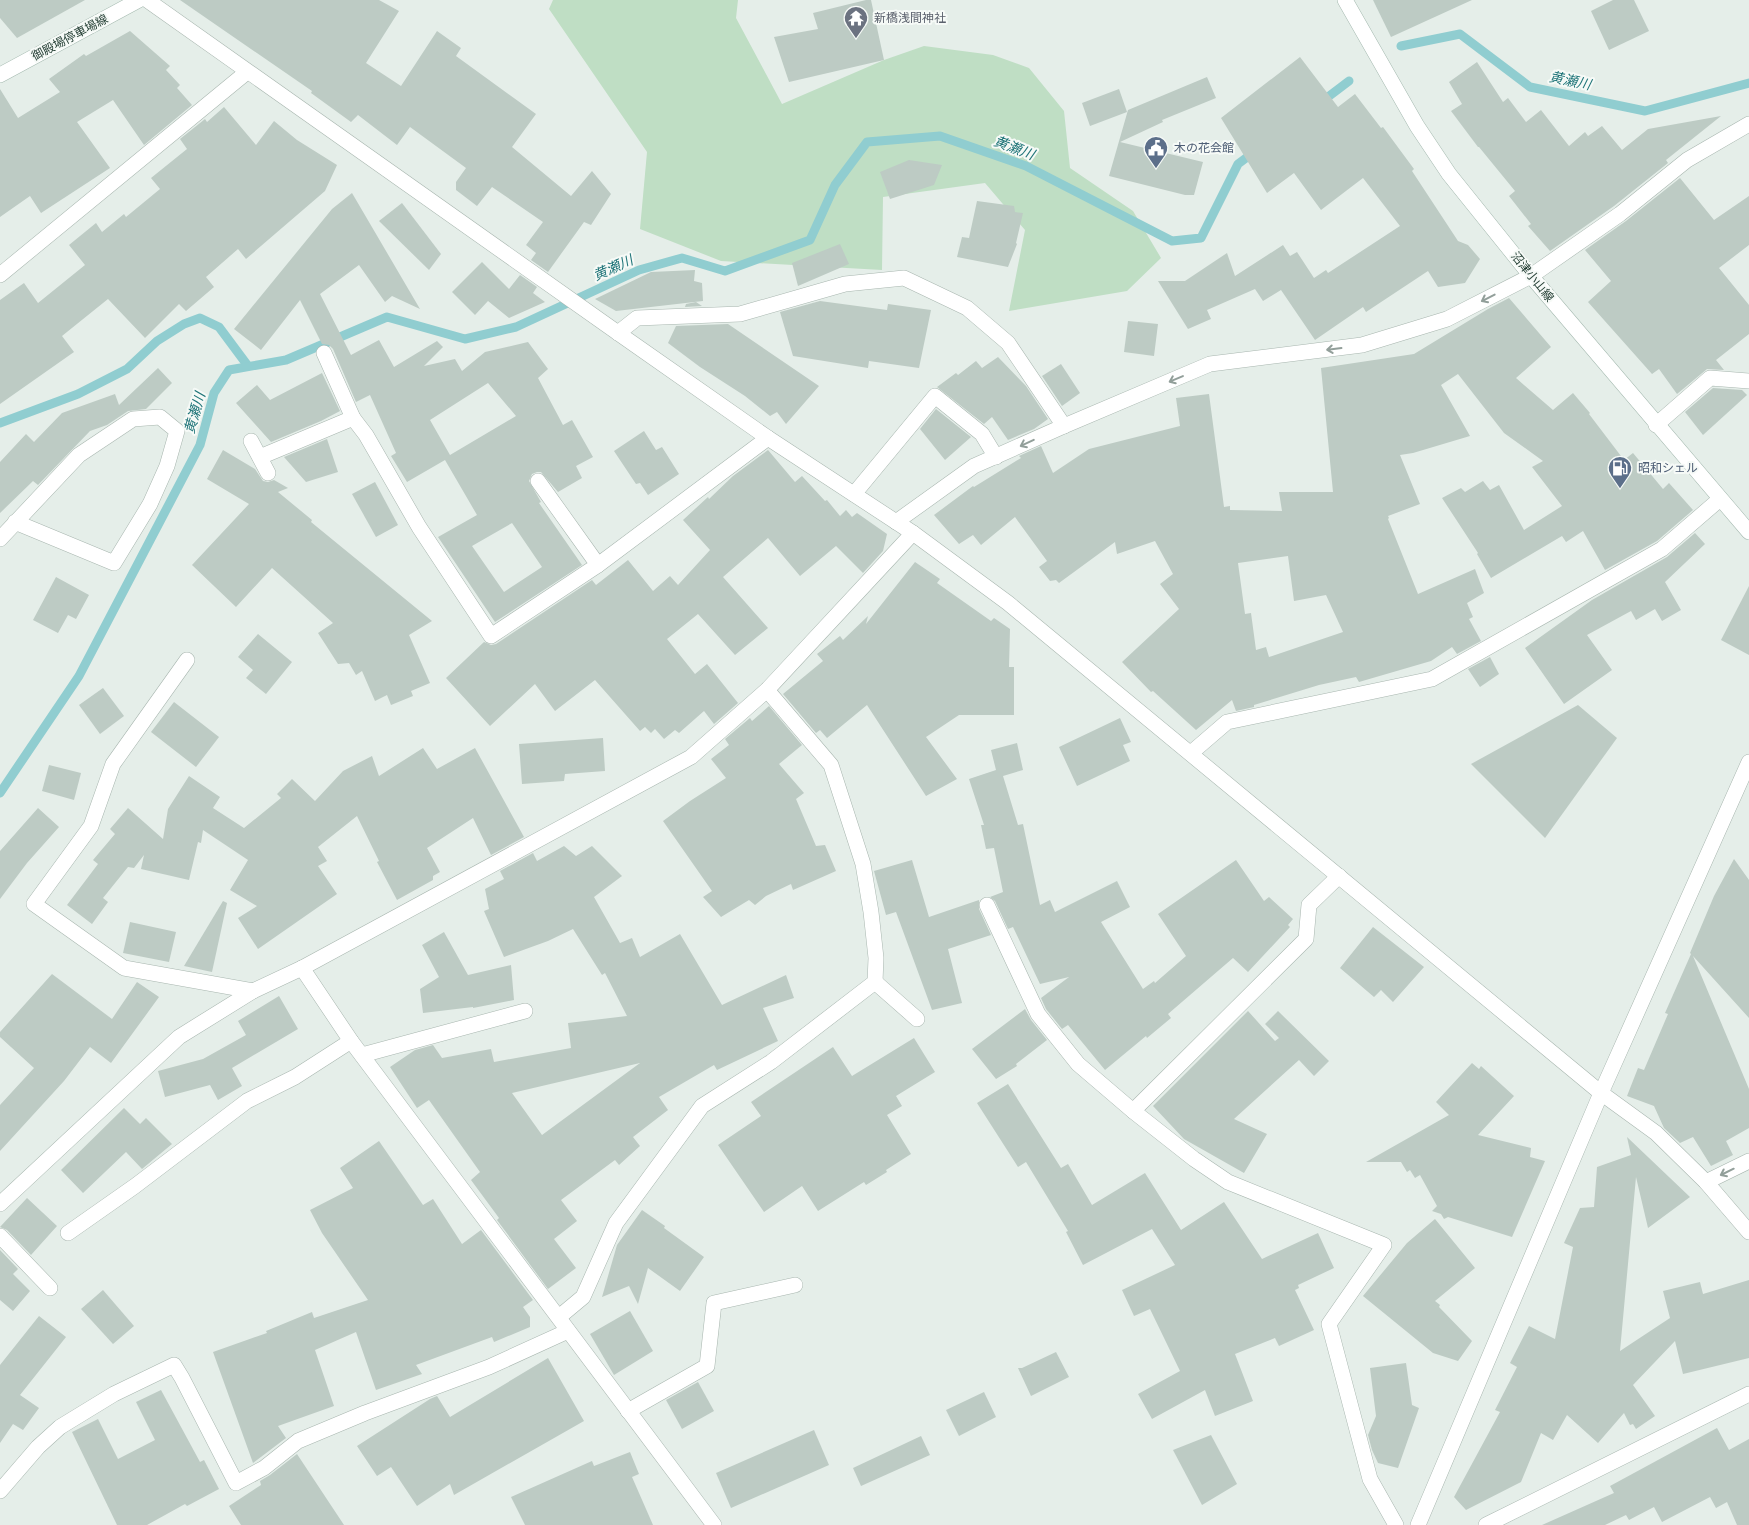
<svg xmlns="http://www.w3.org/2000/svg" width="1749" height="1525" font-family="Signika,'Noto Sans JP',sans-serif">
  <rect width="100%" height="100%" fill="#e5eee9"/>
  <polygon fill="#bfdec4" points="553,0 738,0 736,18 782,104 884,60 924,46 993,55 1029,68 1064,111 1070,168 1133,211 1161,258 1127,291 1009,311 1025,230 985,183 883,197 882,270 721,261 640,229 647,152 549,9"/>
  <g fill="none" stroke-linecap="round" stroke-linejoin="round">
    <g stroke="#90cdd0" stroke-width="9">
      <polyline points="1401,46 1460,34 1530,87 1645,111 1749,83"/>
      <polyline points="1320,103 1349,81"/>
      <polyline points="0,423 78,394 127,369 157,341 184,324 200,318 219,327 248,366"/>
      <polyline points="0,793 79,676 200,445 214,393 229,370 286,360 387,317 465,339 516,327 639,270 682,258 725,271 810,240 835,185 867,142 940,136 1026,166 1172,241 1201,238 1238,164 1254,152"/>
    </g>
  </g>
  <g fill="#bdcbc4" fill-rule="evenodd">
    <polygon points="0,0 85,0 17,38 0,18"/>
    <polygon points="180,0 379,0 399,11 366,63 401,86 437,31 461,48 456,56 536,114 512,147 571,196 592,171 611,194 591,225 584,222 548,272 531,260 536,253 526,245 543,222 492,187 477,206 456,190 456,182 466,168 410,127 397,145 358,115 351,122 311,93 312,91"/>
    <polygon points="866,0 871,0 884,60 789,82 774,37 818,29 813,13"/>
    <polygon points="1373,0 1472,0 1391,37"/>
    <polygon points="1613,0 1634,0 1649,31 1609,50 1591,11"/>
    <polygon points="130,31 170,66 166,70 180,85 177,88 192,105 144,145 113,100 77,122 110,168 41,213 30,196 0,217 0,89 18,118 60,92 49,79 84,54 86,56"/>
    <polygon points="1300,57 1338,107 1355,94 1381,128 1383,127 1414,169 1412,171 1458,241 1468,245 1480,259 1465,283 1438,287 1428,271 1366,312 1363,307 1315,340 1281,290 1263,301 1255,289 1207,310 1211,319 1188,329 1158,281 1185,281 1227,253 1235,276 1283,245 1290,256 1297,252 1314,278 1326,270 1328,273 1400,226 1363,178 1321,210 1294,173 1267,193 1221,118"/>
    <polygon points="1477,62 1503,102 1508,98 1526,122 1541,110 1569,146 1585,132 1588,136 1602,126 1622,150 1648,129 1721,116 1666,160 1668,163 1614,206 1550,251 1528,226 1531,224 1509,196 1515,191 1479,147 1478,147 1451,111 1462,104 1449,82"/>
    <polygon points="1207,77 1216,98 1162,120 1163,122 1120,142 1203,162 1194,195 1185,195 1109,176 1128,110"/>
    <polygon points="1119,89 1127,112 1090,126 1082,103"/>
    <polygon points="224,107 256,145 274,121 297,140 337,165 325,191 246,259 238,249 206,277 214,287 186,311 179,304 145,338 108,299 62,336 74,352 0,404 0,300 24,283 38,303 85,265 69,245 96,223 102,232 124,214 126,217 160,189 151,178 187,149 180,139 205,119 207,122"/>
    <polygon points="909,160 942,165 934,185 890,199 880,172"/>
    <polygon points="1680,178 1714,220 1749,196 1749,245 1719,268 1749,305 1749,334 1716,360 1724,370 1707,369 1677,394 1659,369 1652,374 1588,302 1611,281 1585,250 1626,221"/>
    <path d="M352 193 420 309 392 296 385 302 359 265 320 294 351 355 379 340 394 367 437 341 443 347 424 366 455 359 462 371 485 352 528 342 548 369 538 378 563 425 572 420 593 457 576 466 582 478 558 492 541 472H537L532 474 529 481 541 502 539 503 582 565 495 622 438 537 477 515 445 460 407 482 391 456 396 453 370 395 356 402 333 349 329 345 322 344 300 300 261 350 234 329 332 209ZM488 383 516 416 450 455 430 420ZM512 523 542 567 504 592 472 546Z"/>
    <polygon points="977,201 1014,206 1015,212 1023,213 1016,243 1017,244 1008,267 957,257 962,237 969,238"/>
    <polygon points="402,203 441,254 429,270 379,221"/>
    <polygon points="840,244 849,264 798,286 792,263"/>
    <polygon points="482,262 509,289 520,275 537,287 533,293 545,302 509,318 488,301 475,315 452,292"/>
    <polygon points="695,270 694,281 702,283 703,301 616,311 595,299 651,272"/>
    <path d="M1509 298 1551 347 1516 378 1553 410 1573 393 1590 413 1589 414 1624 460 1633 453 1663 489 1669 483 1693 510 1657 541 1605 570 1583 531 1566 542 1562 536 1491 578 1477 554 1478 553 1442 498 1461 488 1465 492 1483 481 1490 490 1499 485 1524 530 1562 506 1532 467 1543 461 1504 433 1458 374 1441 385 1470 436 1413 453 1400 455 1420 504 1388 516 1389 518 1388 519 1418 594 1475 569 1484 593 1467 603 1473 617 1469 619 1481 641 1457 654 1452 647 1431 661 1359 682 1356 677 1319 685 1254 705V707L1236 711 1232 700 1196 730 1153 691 1151 692 1122 662 1179 609 1160 584 1173 574 1155 541 1117 554 1115 542 1059 583 1056 580 1050 581 1039 567 1047 561 1015 517 981 545 973 535 959 544 934 515 973 486 974 487 1021 458 1019 456 1041 446 1053 473 1089 449 1180 426 1176 398 1209 394 1224 507 1230 506V510L1282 511 1279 492H1333L1321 368 1414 354 1488 309ZM1288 556 1294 601 1326 595 1343 632 1269 657 1266 647 1256 650 1251 613 1245 614 1238 563Z"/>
    <polygon points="820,301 887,310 888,304 931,310 919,368 869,361 868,368 793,356 780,312"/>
    <polygon points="696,302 702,306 685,307 686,304"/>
    <polygon points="1128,321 1158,324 1154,356 1124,352"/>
    <polygon points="728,324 819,386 786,424 777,412 770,416 745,396 700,367 668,343 676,326"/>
    <polygon points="998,357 1026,386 1048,419 1034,429 1008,440 992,417 984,424 937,387 956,373 958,375 976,361 982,368"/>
    <polygon points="1061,364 1080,393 1062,406 1042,376"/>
    <polygon points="158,368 172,383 146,409 128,411 107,425 90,431 38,485 33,481 0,513 0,462 26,434 34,442 62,413 115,394 119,405"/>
    <polygon points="322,373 340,411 321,421 271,442 236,403 257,385 270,400"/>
    <polygon points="1713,388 1742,390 1747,395 1703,435 1685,412"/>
    <polygon points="936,409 971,437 945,460 920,429"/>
    <polygon points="644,431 656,450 662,447 679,474 648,495 640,483 636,484 614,451"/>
    <polygon points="327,439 338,472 306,482 284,457"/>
    <polygon points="223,450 255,469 263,481 268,482 274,480 288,488 278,492 312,520 311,522 432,621 409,635 430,683 411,691 413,696 391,705 387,695 375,701 362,671 356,675 349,663 338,664 318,633 333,623 272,568 236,607 192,565 249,504 207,479"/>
    <polygon points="768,450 795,482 802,476 825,501 827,500 840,516 846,510 852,517 857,513 887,534 883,551 863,573 836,546 800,576 768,538 723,577 768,628 735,655 698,614 667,639 695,674 707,664 738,703 714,724 704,711 679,733 675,730 664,739 655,729 651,733 645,727 640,731 595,680 555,711 535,684 490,726 446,678 484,642 491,645 496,644 592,580 596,585 628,560 653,591 670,576 678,585 710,550 683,520 708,497 709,499 733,476"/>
    <polygon points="375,482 398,525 376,537 352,494"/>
    <polygon points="1695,533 1705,544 1665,582 1681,610 1662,621 1655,609 1636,620 1631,611 1587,635 1612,670 1564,704 1525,648 1592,600 1667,557"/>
    <polygon points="915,562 940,579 937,583 991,621 994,618 1010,629 1009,667 1014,667 1014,715 959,715 926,737 957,779 926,796 867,705 827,738 820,730 816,733 783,694 823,661 817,654 840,636 843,640 868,616 866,624"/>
    <polygon points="56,577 89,595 76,619 68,615 58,633 33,620"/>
    <polygon points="1749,586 1749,655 1721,640"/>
    <polygon points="258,634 292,662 266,694 246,678 253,670 238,657"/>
    <polygon points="1490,657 1499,674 1480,687 1468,669"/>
    <polygon points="103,688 124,716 100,734 79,705"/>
    <polygon points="174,702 219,737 196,767 151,732"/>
    <polygon points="1578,705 1617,738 1545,838 1471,764"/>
    <polygon points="769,706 802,745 779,764 804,793 796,799 816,846 825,845 836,871 793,890 791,884 766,896 755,905 749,900 721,917 703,897 712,891 663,821 690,801 726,778 711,759 729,745 725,739 750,718 752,721"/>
    <polygon points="1120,718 1131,742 1123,745 1130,761 1077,786 1059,747"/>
    <polygon points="603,738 605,771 565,774 564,781 522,784 519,744"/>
    <polygon points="1017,743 1023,770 1003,776 1018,825 1023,824 1040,905 1050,900 1055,912 1117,881 1130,907 1101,922 1143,989 1154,981 1155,983 1186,956 1158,914 1236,860 1264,901 1269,897 1293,919 1288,925 1290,927 1248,972 1233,958 1168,1014 1171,1018 1147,1038 1146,1036 1105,1070 1068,1025 1062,1029 1046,1009 1041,998 1069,977 1040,984 1013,927 1008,929 995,901 990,897 1003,892 994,848 986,849 981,825 984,825 969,779 996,770 991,750"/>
    <polygon points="423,748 437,769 475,748 524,837 491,855 473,818 427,848 440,872 433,876 433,880 397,900 377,862 379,861 357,816 318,847 327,861 318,866 337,894 258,949 238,918 257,906 230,890 248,860 203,830 201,843 198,842 189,880 141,869 144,855 134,868 128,867 103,898 108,902 92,924 67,905 98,864 93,860 115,834 110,829 128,808 163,839 168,809 189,776 220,797 213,808 244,828 281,798 277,794 292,779 315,801 343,771 372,756 379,776"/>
    <polygon points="49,765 81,773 74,800 42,791"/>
    <polygon points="38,808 59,827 27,863 0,899 0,851"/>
    <path d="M564 846 576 856 592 846 622 876 594 897 620 943 632 938 640 957 680 934 722 1005 786 975 794 998 763 1008 778 1041 717 1070 714 1065 659 1097 668 1110 633 1137 640 1146 619 1165 615 1160 561 1200 577 1221 554 1239 576 1268 548 1289 497 1220 499 1218 471 1180 480 1172 429 1100 417 1108 390 1067 415 1050 433 1045 442 1058 491 1049 494 1062 571 1048 568 1023 627 1016 605 973 602 975 573 929 548 941 504 957 484 911 489 909 485 889 504 879 500 871 533 853 537 861ZM640 1063 542 1135 512 1093Z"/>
    <polygon points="1734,859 1749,880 1749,1018 1693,956 1749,1089 1749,1128 1726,1141 1733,1155 1711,1166 1693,1137 1680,1143 1664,1128 1654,1106 1627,1096 1638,1068 1644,1070 1668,1014 1665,1013 1691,954 1690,953 1714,896"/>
    <polygon points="912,860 929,917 979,900 979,909 991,935 948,949 962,1003 932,1010 896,912 886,915 874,871"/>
    <polygon points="223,901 227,903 212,972 184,966"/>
    <polygon points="130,922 176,932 169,962 123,953"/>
    <polygon points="1373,927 1424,967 1393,1002 1381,990 1374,997 1340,968"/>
    <polygon points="444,932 468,975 511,965 514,1000 473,1008 473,1007 423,1013 420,989 439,977 422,945"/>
    <polygon points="52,974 112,1019 137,982 159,997 111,1063 90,1047 64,1081 0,1151 0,1105 34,1068 0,1037 0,1032"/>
    <polygon points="279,996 298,1029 232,1068 242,1086 218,1100 210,1085 165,1097 158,1071 203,1059 246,1035 238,1021"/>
    <polygon points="1025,1009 1031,1020 1047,1040 1016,1064 1017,1066 996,1079 972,1049"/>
    <polygon points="1248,1011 1275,1041 1279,1038 1265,1024 1278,1011 1329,1061 1314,1076 1299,1060 1234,1119 1267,1134 1244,1173 1184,1139 1153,1106"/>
    <polygon points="914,1038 935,1072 896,1096 902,1106 887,1115 911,1154 886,1170 887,1172 866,1185 864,1182 818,1211 802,1186 764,1212 718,1145 761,1116 751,1102 833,1047 852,1076"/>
    <polygon points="1472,1063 1479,1069 1481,1066 1514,1096 1478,1135 1531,1148 1530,1157 1545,1161 1512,1237 1448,1217 1444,1219 1441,1214 1432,1211 1437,1206 1420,1175 1415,1178 1410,1170 1407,1172 1401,1162 1366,1162 1449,1115 1436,1102"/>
    <polygon points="1008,1084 1061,1168 1068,1164 1092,1205 1145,1173 1181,1230 1224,1202 1262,1259 1318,1233 1334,1268 1298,1285 1299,1288 1295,1290 1314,1330 1279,1346 1275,1338 1235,1354 1253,1401 1215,1416 1205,1390 1152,1419 1138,1394 1180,1371 1150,1309 1134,1316 1122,1290 1175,1265 1152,1229 1083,1265 1066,1232 1068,1231 1026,1162 1018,1167 977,1103"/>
    <polygon points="124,1108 140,1124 146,1118 172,1144 142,1169 126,1152 83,1193 61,1170"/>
    <polygon points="1627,1137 1690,1197 1648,1228 1636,1177 1620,1351 1670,1318 1663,1291 1700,1282 1703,1294 1749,1280 1749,1358 1683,1374 1675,1341 1633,1385 1655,1416 1636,1429 1633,1424 1630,1425 1624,1413 1598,1443 1567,1415 1553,1440 1541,1433 1521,1482 1466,1510 1454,1497 1500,1412 1495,1410 1517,1367 1510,1363 1529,1326 1555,1339 1573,1247 1564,1243 1580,1208 1594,1207 1597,1167 1631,1155"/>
    <polygon points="379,1141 423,1205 433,1199 462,1244 481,1230 533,1300 523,1307 530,1317 530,1327 494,1342 492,1337 416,1365 422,1374 376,1390 356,1332 315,1350 334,1406 278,1426 286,1438 253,1463 213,1352 267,1333 266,1331 312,1312 314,1318 368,1300 322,1233 310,1210 353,1188 340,1168"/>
    <polygon points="27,1198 57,1226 31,1255 7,1230 0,1227"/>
    <polygon points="642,1210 665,1226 664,1228 704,1257 680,1291 648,1268 638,1304 629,1286 602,1297 617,1245"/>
    <polygon points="1435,1219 1475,1268 1435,1301 1440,1305 1439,1307 1472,1341 1458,1361 1433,1353 1363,1296 1407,1243"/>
    <polygon points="0,1250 18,1269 13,1274 30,1291 13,1311 0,1300"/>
    <polygon points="103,1290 134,1326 113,1344 81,1309"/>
    <polygon points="630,1311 653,1351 614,1375 590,1334"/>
    <polygon points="39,1316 66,1337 20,1395 39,1408 23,1430 13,1424 0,1443 0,1365"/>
    <polygon points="1056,1352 1069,1377 1031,1396 1018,1368 1022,1368"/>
    <polygon points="548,1358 584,1421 454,1495 450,1484 417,1506 391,1467 377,1476 357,1446 430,1399 437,1396 450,1417"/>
    <polygon points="1406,1363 1412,1405 1419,1408 1398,1468 1378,1463 1372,1450 1368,1435 1376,1416 1370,1368"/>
    <polygon points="698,1382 714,1411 682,1429 666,1400"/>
    <polygon points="161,1390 200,1462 204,1460 219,1489 187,1506 185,1504 147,1525 117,1525 72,1432 98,1419 118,1459 155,1440 136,1402"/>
    <polygon points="984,1392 996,1417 959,1436 946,1410"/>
    <polygon points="1717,1428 1729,1450 1749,1439 1749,1525 1737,1525 1727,1502 1716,1508 1710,1497 1662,1522 1654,1507 1629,1520 1626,1515 1605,1525 1542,1525 1614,1493 1610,1486"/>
    <polygon points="814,1430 829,1465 731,1508 716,1473"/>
    <polygon points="1211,1435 1237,1484 1202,1505 1173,1450"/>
    <polygon points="921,1436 930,1455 861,1486 853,1468"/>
    <polygon points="630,1452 639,1474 632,1477 653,1525 525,1525 511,1497 592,1461 594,1466"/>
    <polygon points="297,1454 344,1525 241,1525 229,1506 261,1485 260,1481 270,1475"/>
  </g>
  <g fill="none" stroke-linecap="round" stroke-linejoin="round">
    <g stroke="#a8b6af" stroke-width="16">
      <g id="minor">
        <polyline points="147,0 618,333 768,438 913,533 1008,603 1601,1093 1656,1133 1706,1182 1749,1232"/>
        <polyline points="0,275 247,72"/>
        <polyline points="618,333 637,318 740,314 845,284 904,278 967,308 1008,343 1064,426"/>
        <polyline points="324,353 353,418 366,435 419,527 491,636 598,565 538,481"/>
        <polyline points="1656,425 1710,378 1749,381"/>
        <polyline points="251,441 268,473"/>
        <polyline points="260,457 353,418"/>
        <polyline points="854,494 935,396 982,434 996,457"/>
        <polyline points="896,522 974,466 1064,426 1210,364 1362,345 1447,319 1531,276 1620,214 1687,160 1749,124"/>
        <polyline points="0,539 79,455 133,419 160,417 177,431 167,466 150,504 114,563 15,522"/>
        <polyline points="598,565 768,438"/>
        <polyline points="187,660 113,764 91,826 34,904 124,968 253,991"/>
        <polyline points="1191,753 1227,722 1432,679 1662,549 1720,499"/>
        <polyline points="987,905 1038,1014 1078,1064 1133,1111 1194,1159 1228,1182 1384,1245 1329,1324 1370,1479 1396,1525"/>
        <polyline points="302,968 351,1041 714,1525"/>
        <polyline points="875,982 917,1019"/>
        <polyline points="362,1055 525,1011"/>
        <polyline points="1133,1111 1306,939 1309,905 1339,876"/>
        <polyline points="1706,1182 1749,1161"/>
        <polyline points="0,1204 179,1037 253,991 302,968 691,757 767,690 913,533"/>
        <polyline points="68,1233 135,1186 247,1101 295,1077 351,1041"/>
        <polyline points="0,1236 50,1288"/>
        <polyline points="559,1317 583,1297 616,1223 702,1106 771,1062 875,982 876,958 871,912 863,864 831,765 767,690"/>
        <polyline points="628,1411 707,1366 714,1303 795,1285"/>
        <polyline points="0,1491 38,1447 60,1427 114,1394 174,1365 182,1378 236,1483 264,1468 298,1441 365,1413 489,1367 568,1331"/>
        <polyline points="1486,1525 1749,1394"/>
      </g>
    </g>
    <g stroke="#a8b6af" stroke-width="16">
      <polyline id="tertiary" points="1418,1525 1601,1093 1749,762"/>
    </g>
    <g stroke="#a4b9af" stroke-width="16">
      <g id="secondary">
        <polyline points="1345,0 1417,126 1449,174 1531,276 1749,532"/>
        <polyline points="0,75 139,0"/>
      </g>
    </g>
    <use href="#minor" stroke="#fff" stroke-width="15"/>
    <use href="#tertiary" stroke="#fff" stroke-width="15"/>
    <use href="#secondary" stroke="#fff" stroke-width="15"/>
  </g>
  <defs><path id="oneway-shaft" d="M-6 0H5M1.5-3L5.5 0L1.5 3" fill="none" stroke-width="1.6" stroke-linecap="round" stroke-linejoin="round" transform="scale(1.25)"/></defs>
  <g stroke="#929f9a">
    <use href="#oneway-shaft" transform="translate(1488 298) rotate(153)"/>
    <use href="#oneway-shaft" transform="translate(1334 349) rotate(173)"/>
    <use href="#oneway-shaft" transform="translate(1176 379) rotate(157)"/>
    <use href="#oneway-shaft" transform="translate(1027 443) rotate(155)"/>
    <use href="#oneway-shaft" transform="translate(1727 1172) rotate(154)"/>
  </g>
  <defs>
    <g id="temple-pin" transform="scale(1.25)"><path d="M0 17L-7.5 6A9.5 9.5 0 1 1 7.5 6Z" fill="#6b7280" stroke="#f6faf7"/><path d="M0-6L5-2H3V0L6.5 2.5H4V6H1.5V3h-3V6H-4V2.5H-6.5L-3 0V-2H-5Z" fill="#fff"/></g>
    <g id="civic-pin" transform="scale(1.25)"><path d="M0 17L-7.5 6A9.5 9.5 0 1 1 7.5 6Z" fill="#5c6f8a" stroke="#f6faf7"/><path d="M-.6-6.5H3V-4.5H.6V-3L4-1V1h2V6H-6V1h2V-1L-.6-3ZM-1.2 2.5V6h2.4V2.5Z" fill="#fff"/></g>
    <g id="fuel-pin" transform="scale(1.25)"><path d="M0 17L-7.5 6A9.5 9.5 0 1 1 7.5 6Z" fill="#5c6f8a" stroke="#f6faf7"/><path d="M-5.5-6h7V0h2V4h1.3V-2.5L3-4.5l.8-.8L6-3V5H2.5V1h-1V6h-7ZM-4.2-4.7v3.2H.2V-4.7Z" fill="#fff"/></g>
  </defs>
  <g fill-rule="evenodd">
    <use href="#temple-pin" x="856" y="18"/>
    <use href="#civic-pin" x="1156" y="148"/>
    <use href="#fuel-pin" x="1620" y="468"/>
  </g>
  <g text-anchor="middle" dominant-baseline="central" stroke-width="4" stroke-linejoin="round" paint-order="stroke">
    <g font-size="12" fill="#5b616d" stroke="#f6faf7" text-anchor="start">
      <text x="874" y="18">新橋浅間神社</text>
    </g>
    <g font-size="12" fill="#253f35" stroke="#f6faf7">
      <text transform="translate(70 38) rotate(-28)">御殿場停車場線</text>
      <text transform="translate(1532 277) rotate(51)">沼津小山線</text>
    </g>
    <g font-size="12" fill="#4e5e75" stroke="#f6faf7" text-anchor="start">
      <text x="1174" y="148">木の花会館</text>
      <text x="1638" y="468">昭和シェル</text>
    </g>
    <g font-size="14" font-style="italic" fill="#207579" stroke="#f6faf7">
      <text transform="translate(1570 81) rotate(12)">黄瀬川</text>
      <text transform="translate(1014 148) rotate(21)">黄瀬川</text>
      <text transform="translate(613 268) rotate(-24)">黄瀬川</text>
      <text transform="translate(195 413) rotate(-74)">黄瀬川</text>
    </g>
  </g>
</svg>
